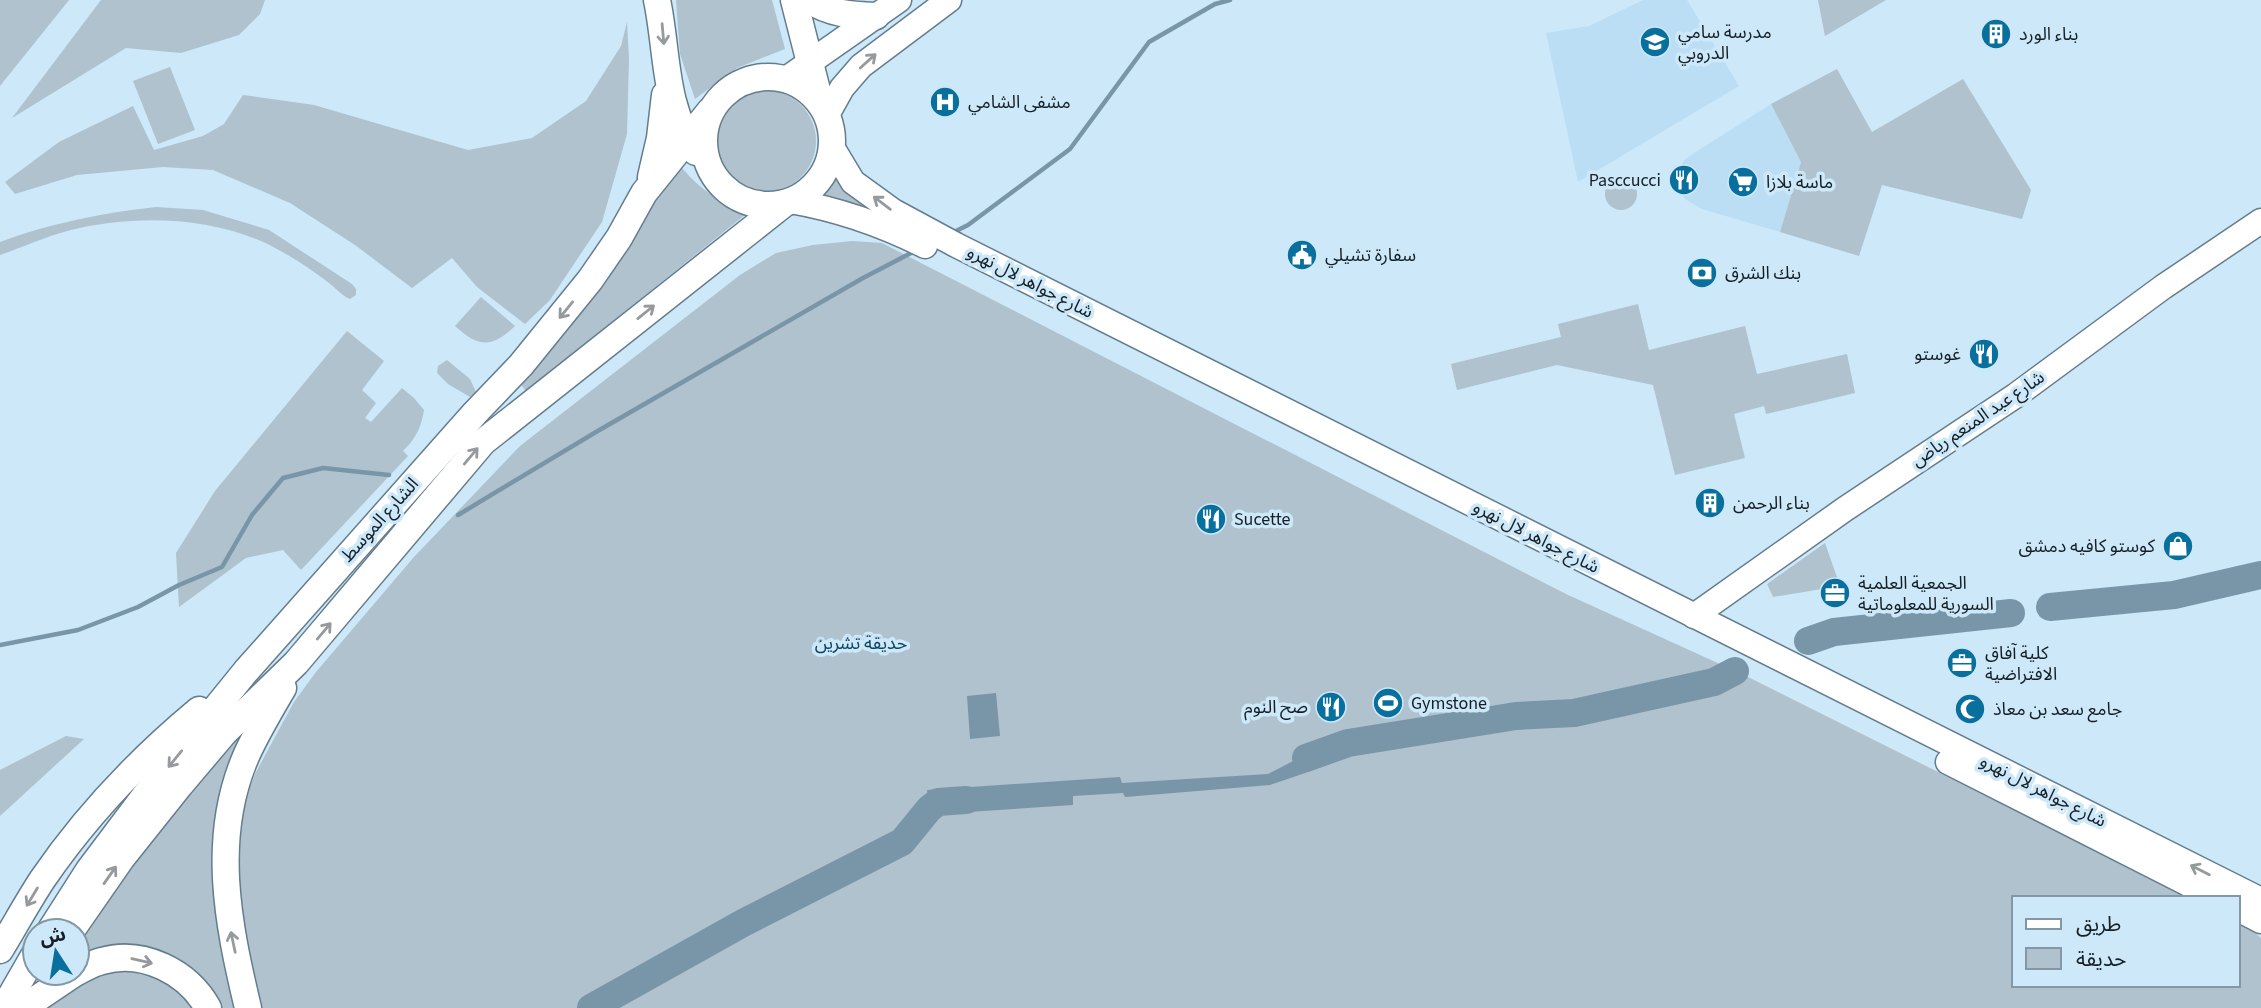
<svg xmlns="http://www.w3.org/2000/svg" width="2261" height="1008" font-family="'Source Sans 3','Noto Sans Arabic',sans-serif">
  <rect width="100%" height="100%" fill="#cce8f9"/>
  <g fill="#bbdef4">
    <polygon points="1643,0 1687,0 1739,86 1578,182 1546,33 1589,26"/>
    <polygon points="1771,104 1801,162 1780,232 1702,209 1685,199 1677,186 1677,172 1685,159"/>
  </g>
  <g fill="#afc2ce">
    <polygon points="0,0 69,0 0,86"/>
    <polygon points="101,0 265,0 260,14 239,35 181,53 126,48 12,118"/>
    <polygon points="676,0 772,0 785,49 737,68 695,99 680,54"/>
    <polygon points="1818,0 1886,0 1825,36"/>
    <polygon points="627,22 629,59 627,134 602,222 550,300 525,324 477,287 452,258 412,288 355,245 290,203 213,170 163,167 77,175 15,194 5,182 59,142 133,106 154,150 203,136 224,124 243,95 314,105 468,150 532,138 586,101 621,46"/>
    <polygon points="170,67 195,130 158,144 133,81"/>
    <polygon points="1837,69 1872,132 1963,79 2031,190 2022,219 1882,185 1859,256 1780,232 1801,162 1771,104"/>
    <circle cx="765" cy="141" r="51"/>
    <path d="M682 168C700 190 721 202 746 214L526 391 522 386V379L671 173Z"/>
    <polygon points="834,174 870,211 819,199 830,189"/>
    <circle cx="1621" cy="194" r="16"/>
    <path d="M156 207 203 210 269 230 352 284 356 289V295L350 299C341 295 337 289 329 283 311 269 282 250 261 241 203 216 131 215 71 230 47 236 23 247 0 255V242C51 223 102 213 156 207Z"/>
    <polygon points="852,241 882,243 1566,594 1744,675 2190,898 2014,898 2014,985 2238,985 2238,922 2248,926 2261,938 2261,1008 260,1008 236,885 243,803 256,772 294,702 316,672 414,557 520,446 740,275 776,253 813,245"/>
    <path d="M481 297 515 326C492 348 479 348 455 326Z"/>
    <polygon points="1638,304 1649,350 1745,326 1757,374 1847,354 1855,393 1766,414 1764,406 1734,414 1745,458 1675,475 1653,385 1557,365 1457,390 1451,364 1561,337 1558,324"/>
    <path d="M347 331 384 361 362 390 376 403 365 418 371 422 402 388 414 398 424 410C421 428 416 438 403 451L408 456 301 570 283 550 246 558 179 607 176 553 215 491Z"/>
    <polygon points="447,360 470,379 476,392 470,397 448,384 437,373 438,366"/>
    <polygon points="1825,543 1840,586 1773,597 1767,584"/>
    <polygon points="243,730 225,779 237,1008 215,1008 182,968 77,961 77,944 121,878 172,810"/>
    <polygon points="66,736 84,739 0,816 0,770"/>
    <polygon points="136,966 172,983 195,1008 40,1008 66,982"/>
  </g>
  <g fill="#7996a8">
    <polygon points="1729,668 1744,675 1574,722 1511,725 1358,749 1330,758 1308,772 1270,785 1125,797 1123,793 1073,796 1073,805 937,814 929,803 927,790 1120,777 1122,783 1268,774 1299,758 1356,742 1461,723 1571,712 1632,699 1634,701 1637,698 1690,685 1689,681"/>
    <polygon points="996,693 1000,736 970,739 967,696"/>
  </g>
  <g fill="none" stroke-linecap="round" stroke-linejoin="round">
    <g stroke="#7996a8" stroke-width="4.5">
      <polyline points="954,232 968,225 1070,149 1149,42 1215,4 1230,0"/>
      <polyline points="458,515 596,432 863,278 911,253"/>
      <polyline points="0,645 78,630 138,607 179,585 222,567 252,515 283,478 323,468 389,475"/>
    </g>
    <g stroke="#7996a8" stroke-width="28">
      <polyline points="2050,607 2174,595 2261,575"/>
      <polyline points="1808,641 1834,632 2011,613"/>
      <polyline points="1306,758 1348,743 1516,716 1574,713 1714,682 1735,671"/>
      <polyline points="591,1008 743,923 902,842 929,809 938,802 966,800"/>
    </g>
    <g stroke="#647d8d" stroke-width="27">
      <g id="secondary">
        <polyline points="786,79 899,0"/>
        <polyline points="827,115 842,88 861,66 949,0"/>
        <polyline points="832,147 853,182 893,211 956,245 2261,900"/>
        <path d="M790 201C837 209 883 225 925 246"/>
        <polyline points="1694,616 1845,509 2015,396 2163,287 2261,221"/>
        <polyline points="1948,762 2216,898"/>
        <polyline points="2238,909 2261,921"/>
      </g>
    </g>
    <g stroke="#647d8d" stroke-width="29">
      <g id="primary">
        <path d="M657 0C668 52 663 107 696 152"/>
        <polyline points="794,0 820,102"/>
        <path d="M809 0C830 14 851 15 876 16"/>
        <circle cx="768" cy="141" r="64"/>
        <polyline points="651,177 660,138 665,95"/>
        <polyline points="50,931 89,870 144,797 246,671 475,413 521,365 590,280 619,238 644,193 710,111"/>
        <polyline points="71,931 121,859 180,785 224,733 296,663 483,442 785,203"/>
        <path d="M0 950C14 927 27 903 42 880 85 817 140 759 199 710"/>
        <path d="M77 972C85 968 93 963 102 961 143 949 188 972 208 1008"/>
        <polyline points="29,1004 75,973"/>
        <polyline points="4,1008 35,954"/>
        <path d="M248 1008C228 924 210 837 247 754 257 732 270 710 283 688"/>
      </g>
    </g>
    <use href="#secondary" stroke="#fff" stroke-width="24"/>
    <use href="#primary" stroke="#fff" stroke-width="26"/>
  </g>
  <defs><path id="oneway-shaft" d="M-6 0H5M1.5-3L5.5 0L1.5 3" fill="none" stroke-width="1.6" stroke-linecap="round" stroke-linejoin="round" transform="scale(1.75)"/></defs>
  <g stroke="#969a9d">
    <use href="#oneway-shaft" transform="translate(663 34) rotate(85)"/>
    <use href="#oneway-shaft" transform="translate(868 61) rotate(-42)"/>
    <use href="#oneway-shaft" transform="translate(882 203) rotate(-143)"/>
    <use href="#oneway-shaft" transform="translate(566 310) rotate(129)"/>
    <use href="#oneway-shaft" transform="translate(646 312) rotate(-39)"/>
    <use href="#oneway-shaft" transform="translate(471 456) rotate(-50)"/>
    <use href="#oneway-shaft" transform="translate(324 631) rotate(-50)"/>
    <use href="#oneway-shaft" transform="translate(175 759) rotate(129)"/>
    <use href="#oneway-shaft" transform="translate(2200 870) rotate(-153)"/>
    <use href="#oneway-shaft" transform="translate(110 875) rotate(-55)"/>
    <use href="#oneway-shaft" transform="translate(32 897) rotate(121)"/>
    <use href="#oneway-shaft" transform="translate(233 942) rotate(-102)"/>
    <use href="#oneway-shaft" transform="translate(142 961) rotate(13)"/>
  </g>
  <defs>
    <g id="building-disc" transform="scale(1.575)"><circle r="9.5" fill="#09709d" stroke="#cce8f9"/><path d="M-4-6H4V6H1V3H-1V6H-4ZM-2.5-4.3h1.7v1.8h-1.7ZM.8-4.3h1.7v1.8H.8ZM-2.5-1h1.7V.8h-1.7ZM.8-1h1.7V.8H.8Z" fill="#fff"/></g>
    <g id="school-disc" transform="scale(1.575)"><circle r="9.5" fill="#09709d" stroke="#cce8f9"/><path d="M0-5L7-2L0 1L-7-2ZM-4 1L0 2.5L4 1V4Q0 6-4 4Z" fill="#fff"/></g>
    <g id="hospital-disc" transform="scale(1.575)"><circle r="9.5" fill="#09709d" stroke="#cce8f9"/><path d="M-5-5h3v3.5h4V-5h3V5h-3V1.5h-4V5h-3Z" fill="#fff"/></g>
    <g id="restaurant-disc" transform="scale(1.575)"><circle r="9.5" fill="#09709d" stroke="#cce8f9"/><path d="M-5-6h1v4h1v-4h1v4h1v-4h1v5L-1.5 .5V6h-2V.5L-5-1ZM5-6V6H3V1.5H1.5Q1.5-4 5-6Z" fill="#fff"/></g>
    <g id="supermarket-disc" transform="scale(1.575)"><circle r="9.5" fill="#09709d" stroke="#cce8f9"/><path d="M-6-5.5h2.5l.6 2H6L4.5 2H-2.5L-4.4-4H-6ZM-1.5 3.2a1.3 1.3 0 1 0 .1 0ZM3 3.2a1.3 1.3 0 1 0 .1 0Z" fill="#fff"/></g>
    <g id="civic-disc" transform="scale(1.575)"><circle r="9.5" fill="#09709d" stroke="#cce8f9"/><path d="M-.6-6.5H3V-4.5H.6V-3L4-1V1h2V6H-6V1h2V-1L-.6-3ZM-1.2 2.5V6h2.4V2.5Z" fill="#fff"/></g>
    <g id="bank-disc" transform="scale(1.575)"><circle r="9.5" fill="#09709d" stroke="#cce8f9"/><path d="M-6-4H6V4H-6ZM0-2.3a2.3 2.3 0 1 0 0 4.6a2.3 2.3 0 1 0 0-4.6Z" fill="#fff"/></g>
    <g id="shop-disc" transform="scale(1.575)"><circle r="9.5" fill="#09709d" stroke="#cce8f9"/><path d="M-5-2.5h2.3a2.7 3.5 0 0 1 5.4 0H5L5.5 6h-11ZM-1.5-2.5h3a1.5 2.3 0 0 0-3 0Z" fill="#fff"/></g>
    <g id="office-disc" transform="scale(1.575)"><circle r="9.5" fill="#09709d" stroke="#cce8f9"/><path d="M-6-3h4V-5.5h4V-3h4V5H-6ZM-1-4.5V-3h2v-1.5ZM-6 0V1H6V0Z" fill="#fff"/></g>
    <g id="stadium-disc" transform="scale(1.575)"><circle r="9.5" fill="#09709d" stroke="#cce8f9"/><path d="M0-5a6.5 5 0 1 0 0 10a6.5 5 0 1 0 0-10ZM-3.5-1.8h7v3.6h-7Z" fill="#fff"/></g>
    <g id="mosque-disc" transform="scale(1.575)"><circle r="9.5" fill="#09709d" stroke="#cce8f9"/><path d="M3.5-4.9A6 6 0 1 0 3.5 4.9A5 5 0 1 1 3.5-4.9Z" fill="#fff"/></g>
  </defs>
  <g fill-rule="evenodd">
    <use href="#building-disc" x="1996" y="34"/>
    <use href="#school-disc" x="1655" y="42"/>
    <use href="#hospital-disc" x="945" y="102"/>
    <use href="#restaurant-disc" x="1684" y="180"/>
    <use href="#supermarket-disc" x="1743" y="182"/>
    <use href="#civic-disc" x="1302" y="255"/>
    <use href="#bank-disc" x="1702" y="273"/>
    <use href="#restaurant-disc" x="1984" y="354"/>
    <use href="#building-disc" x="1710" y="503"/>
    <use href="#restaurant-disc" x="1211" y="519"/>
    <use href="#shop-disc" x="2178" y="546"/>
    <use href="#office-disc" x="1835" y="593"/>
    <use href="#office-disc" x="1962" y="663"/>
    <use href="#stadium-disc" x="1388" y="703"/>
    <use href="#restaurant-disc" x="1331" y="707"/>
    <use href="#mosque-disc" x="1970" y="709"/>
  </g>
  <g text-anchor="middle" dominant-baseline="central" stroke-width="7" stroke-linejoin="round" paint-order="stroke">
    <g font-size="18" fill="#151f25" stroke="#cce8f9" text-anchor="start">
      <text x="1678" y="32">مدرسة سامي<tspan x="1678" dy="21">الدروبي</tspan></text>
      <text x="2019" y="34">بناء الورد</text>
      <text x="968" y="102">مشفى الشامي</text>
      <text x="1661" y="180" text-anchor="end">Pasccucci</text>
      <text x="1766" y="182">ماسة بلازا</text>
      <text x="1325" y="255">سفارة تشيلي</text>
      <text x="1725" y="273">بنك الشرق</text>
      <text x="1961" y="354" text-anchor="end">غوستو</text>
      <text x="1733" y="503">بناء الرحمن</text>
      <text x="1234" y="519">Sucette</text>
      <text x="2155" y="546" text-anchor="end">كوستو كافيه دمشق</text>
      <text x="1858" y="583">الجمعية العلمية<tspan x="1858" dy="21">السورية للمعلوماتية</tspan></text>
      <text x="1985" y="653">كلية آفاق<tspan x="1985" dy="21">الافتراضية</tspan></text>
      <text x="1411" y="703">Gymstone</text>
      <text x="1308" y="707" text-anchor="end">صح النوم</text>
      <text x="1993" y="709">جامع سعد بن معاذ</text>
    </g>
    <g font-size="18" fill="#151f25" stroke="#cce8f9">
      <text transform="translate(1030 282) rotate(27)">شارع جواهر لال نهرو</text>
      <text transform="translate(1978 419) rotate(-34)">شارع عبد المنعم رياض</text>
      <text transform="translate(380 520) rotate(-48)">الشارع الموسط</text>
      <text transform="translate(1536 537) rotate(27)">شارع جواهر لال نهرو</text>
      <text transform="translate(2043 791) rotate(27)">شارع جواهر لال نهرو</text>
    </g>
    <g font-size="18" fill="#0d4561" stroke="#cce8f9">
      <text x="861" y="643">حديقة تشرين</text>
    </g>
  </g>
  <rect x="2012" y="896" width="228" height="91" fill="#cce8f9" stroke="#8398a4" stroke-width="2"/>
  <rect x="2026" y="919" width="35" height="10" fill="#ffffff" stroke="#8398a4" stroke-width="2"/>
  <text x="2076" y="931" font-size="21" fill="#151f25">طريق</text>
  <rect x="2026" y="948" width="35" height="21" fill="#afc2ce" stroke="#8398a4" stroke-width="2"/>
  <text x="2076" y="966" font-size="21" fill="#151f25">حديقة</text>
  <g transform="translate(56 952) rotate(348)"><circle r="33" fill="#cce8f9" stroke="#8398a4" stroke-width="2"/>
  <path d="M0-5L12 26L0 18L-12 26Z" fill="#09709d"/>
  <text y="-10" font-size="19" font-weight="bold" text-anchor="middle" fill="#151f25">ش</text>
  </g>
</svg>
